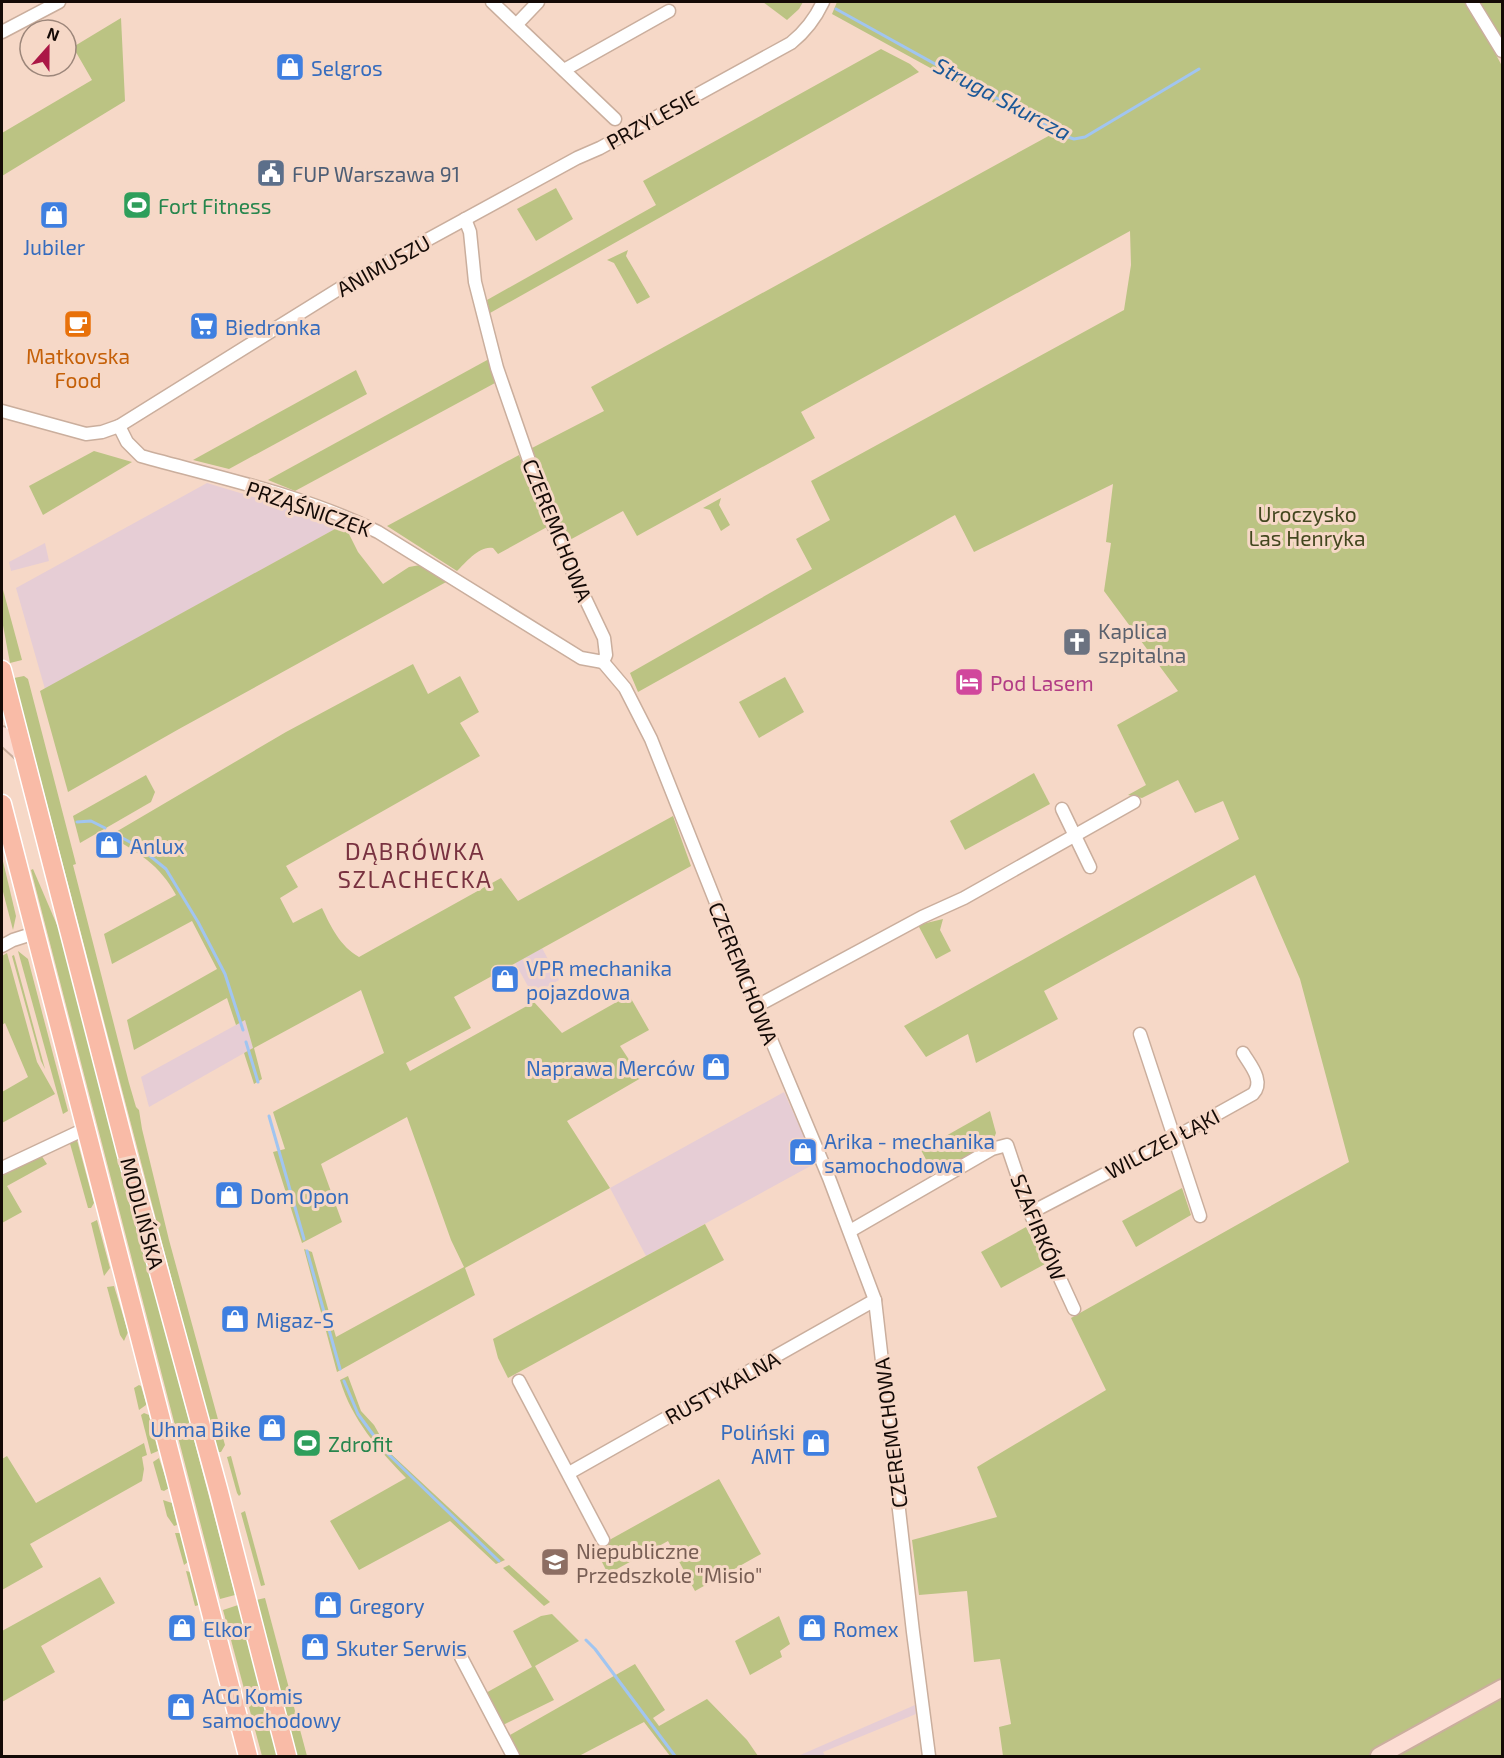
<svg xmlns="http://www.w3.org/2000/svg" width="1504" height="1758" font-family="'Exo 2',sans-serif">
  <rect width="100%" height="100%" fill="#f6d8c7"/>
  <g fill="#e6cdd5">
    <polygon points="207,483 344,524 45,689 16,588"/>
    <polygon points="45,543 49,561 11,571 9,562"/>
    <polygon points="542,948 559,980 533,995 515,963"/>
    <polygon points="245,1020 253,1048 149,1107 141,1077"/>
    <polygon points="784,1092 816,1163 646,1256 610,1188"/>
    <polygon points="915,1705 916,1714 823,1752 825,1756 798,1756"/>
  </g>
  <g fill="#bbc383">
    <polygon points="763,2 803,2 799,9 787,20"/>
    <polygon points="837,2 1468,2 1502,66 1502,1756 1003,1756 999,1727 1011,1724 1000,1659 974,1662 967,1591 919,1595 912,1540 997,1517 977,1467 1106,1390 1071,1318 1349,1162 1300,979 1255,875 1044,991 1058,1019 976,1063 968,1034 926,1057 904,1026 1239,839 1223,801 1195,813 1178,780 1142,798 1128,795 1146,785 1117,725 1178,691 1104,591 1111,543 1106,542 1113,484 974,552 955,515 638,692 630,673 812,569 796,539 830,520 811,481 1124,310 1131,265 1130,231 801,412 815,438 637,536 623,511 566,542 530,449 604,411 591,387 1054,133 1010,96 996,104 832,14"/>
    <polygon points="1480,2 1502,2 1502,42"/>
    <polygon points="121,18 125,101 2,176 2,133 92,80 73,47"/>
    <polygon points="881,49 910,64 919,72 490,313 487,300 656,205 643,181"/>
    <polygon points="556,188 573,219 536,241 517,209"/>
    <polygon points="628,250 626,256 650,297 637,304 614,263 607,260"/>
    <polygon points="489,359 495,383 295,491 268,480"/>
    <polygon points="356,370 367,394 229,469 193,460"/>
    <polygon points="94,451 132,462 43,515 29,486"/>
    <path d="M519 455 547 527 498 554 493 548C480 545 466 562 457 571L387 526Z"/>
    <polygon points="721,498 719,505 730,525 721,531 710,510 703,508"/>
    <polygon points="344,524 358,552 383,584 409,567 420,565 448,581 179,729 68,792 40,691"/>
    <polygon points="2,586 22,660 10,663 2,620"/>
    <path d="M413 664 428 694 460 676 479 712 460 723 480 756 286 866 298 887 280 898 293 923 322 908C331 927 340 946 359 957L501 878 518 901 673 816 691 866 454 997 471 1028 406 1063 410 1071 534 1002 562 1033 629 995 649 1030 620 1046 641 1078 567 1121 610 1188 465 1268 475 1295 337 1372 304 1249 312 1252 336 1337 464 1267 451 1240 407 1117 321 1164 342 1222 302 1243 273 1152 285 1149 273 1112 384 1053 361 990 254 1048 262 1079 254 1084 244 1053 253 1048 245 1020 236 1025 227 998 134 1050 127 1020 217 969 192 921 112 964 104 934 176 895C160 865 138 852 109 836L286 732Z"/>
    <polygon points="24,676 28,679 76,864 73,865 129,1083 136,1107 139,1110 142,1129 169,1240 225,1445 221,1452 217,1452 14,678"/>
    <polygon points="785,677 804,712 759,738 739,702"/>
    <polygon points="1034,773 1050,804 965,850 950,821"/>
    <polygon points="146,775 155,792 151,802 80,843 73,816"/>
    <polygon points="2,857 16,916 13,930 2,888"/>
    <polygon points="33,869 60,932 235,1595 220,1599 31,870"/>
    <polygon points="943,919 940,930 951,951 936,959 918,925"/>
    <polygon points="18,951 28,959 68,1111 63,1114"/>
    <polygon points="7,953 37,1062 55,1094 2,1123 2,1092 28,1077 5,1023 2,1025 2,956"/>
    <polygon points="14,955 45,1069 41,1061 12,956"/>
    <polygon points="990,1111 996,1133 992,1143 934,1175 921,1150"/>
    <polygon points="75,1139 77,1140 94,1203 91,1208 88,1208 69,1140"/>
    <polygon points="41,1155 47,1164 7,1186 22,1212 2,1223 2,1176"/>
    <polygon points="1182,1188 1191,1215 1136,1247 1122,1221"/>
    <polygon points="97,1220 110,1268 104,1276 91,1223"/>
    <polygon points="705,1224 724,1260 508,1378 498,1358 493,1339"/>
    <polygon points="1026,1227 1045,1264 1001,1288 981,1252"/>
    <polygon points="114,1286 128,1332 124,1341 120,1335 107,1287"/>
    <path d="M348 1376 361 1411 374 1425 390 1453 505 1560 496 1564 450 1521 359 1570 330 1521 406 1478C378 1449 352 1420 340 1380Z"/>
    <polygon points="139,1385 141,1386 146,1403 146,1405 139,1410 134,1388"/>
    <polygon points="144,1413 149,1415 158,1451 151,1454 141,1415"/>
    <polygon points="144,1443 147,1455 142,1457 144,1469 142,1481 30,1544 43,1567 2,1590 2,1459 7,1456 36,1503"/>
    <polygon points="231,1456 241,1494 239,1496 237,1493 227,1457"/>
    <polygon points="159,1458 169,1488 164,1491 161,1490 153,1462"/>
    <polygon points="719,1479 761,1554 695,1591 668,1541 608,1574 595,1548"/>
    <polygon points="163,1500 172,1503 177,1525 174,1526 167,1516"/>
    <polygon points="245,1511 265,1585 261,1586 241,1513"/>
    <polygon points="175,1533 180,1533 188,1562 184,1565"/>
    <polygon points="509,1565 550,1602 544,1606 503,1568"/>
    <polygon points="186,1571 191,1572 199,1605 195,1606"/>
    <polygon points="100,1577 115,1603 41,1646 55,1672 2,1702 2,1631"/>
    <polygon points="265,1598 307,1756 297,1756 256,1600"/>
    <polygon points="238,1605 277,1756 262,1756 223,1610"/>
    <polygon points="552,1614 579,1641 535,1666 554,1700 503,1725 484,1694 532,1667 513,1631 541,1616"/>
    <polygon points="779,1616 790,1644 780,1651 782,1657 750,1675 735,1641"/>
    <polygon points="635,1664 665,1710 653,1718 659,1726 707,1699 747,1740 758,1756 670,1756 644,1722 579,1756 523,1756 518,1754 510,1735"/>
  </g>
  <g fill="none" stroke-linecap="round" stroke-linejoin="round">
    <g stroke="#a1c5f0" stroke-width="3">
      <polyline points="836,9 1065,136 1074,139 1085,137 1199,69"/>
      <polyline points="77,822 91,821 105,828"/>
      <polyline points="117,835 139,847 166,869 198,922 225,974 243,1030"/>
      <polyline points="246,1042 258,1082"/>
      <polyline points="269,1116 304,1239"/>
      <polyline points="307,1251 340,1369"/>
      <polyline points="344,1381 358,1414 385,1451 499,1561"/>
      <polyline points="586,1640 595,1649 675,1756"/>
    </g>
    <g stroke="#caae9d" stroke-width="15">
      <g id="street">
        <polyline points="492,2 615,119"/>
        <polyline points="1472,2 1502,51"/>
        <polyline points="517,24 538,2"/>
        <polyline points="2,32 59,2"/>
        <polyline points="564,70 669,11"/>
        <polyline points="465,219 470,232 475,282 497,368 542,498 574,575 604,638 606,655 603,662"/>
        <path d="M2 411 86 434 102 432 119 426 350 282 577 158 600 148 791 43C806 31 815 19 823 2"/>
        <path d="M119 426 127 442 141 456C220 478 304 495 378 532L581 658 603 662"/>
        <polyline points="603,662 625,688 651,739 757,1006 829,1178 875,1300 913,1632 929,1756"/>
        <polyline points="1062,809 1090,867"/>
        <polyline points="2,946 13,940 35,933"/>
        <polyline points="757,1006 922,917 964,898 1134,802"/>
        <polyline points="1140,1034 1200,1216"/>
        <polyline points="2,1168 85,1129"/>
        <path d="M1030 1213 1174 1138 1253 1094C1265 1081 1250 1065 1243 1053"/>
        <polyline points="850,1231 992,1149 1007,1145 1030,1213 1074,1309"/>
        <polyline points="519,1381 603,1540"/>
        <polyline points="569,1473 875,1300"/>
        <polyline points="461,1657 513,1756"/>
      </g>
    </g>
    <g stroke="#caae9d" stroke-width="20">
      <g id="secondary">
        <polyline points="2,735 22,753"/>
        <polyline points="1379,1756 1502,1688"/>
      </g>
    </g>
    <g stroke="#fff" stroke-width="21">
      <g id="primary">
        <polyline points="2,670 126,1151 219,1492 287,1756"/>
        <polyline points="2,804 248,1756"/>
      </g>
    </g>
    <use href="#street" stroke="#fff" stroke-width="12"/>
    <use href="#secondary" stroke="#fcddd3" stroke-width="16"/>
    <use href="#primary" stroke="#f9bba7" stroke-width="18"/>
  </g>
  <defs>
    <g id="shop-square" transform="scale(1.5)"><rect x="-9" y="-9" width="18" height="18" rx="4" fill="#3f7fe0" stroke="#f6d8c7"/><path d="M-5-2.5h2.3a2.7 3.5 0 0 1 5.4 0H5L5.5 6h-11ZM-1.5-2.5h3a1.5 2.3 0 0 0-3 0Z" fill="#fff"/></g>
    <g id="civic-square" transform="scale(1.5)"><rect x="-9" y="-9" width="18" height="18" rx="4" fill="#5c6f8a" stroke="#f6d8c7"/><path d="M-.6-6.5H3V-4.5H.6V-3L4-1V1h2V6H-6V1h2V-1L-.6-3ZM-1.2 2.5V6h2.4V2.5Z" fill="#fff"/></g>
    <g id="stadium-square" transform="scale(1.5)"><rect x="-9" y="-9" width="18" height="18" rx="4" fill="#2e9e5b" stroke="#f6d8c7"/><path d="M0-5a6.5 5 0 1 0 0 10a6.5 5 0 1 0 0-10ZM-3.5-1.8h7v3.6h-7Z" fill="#fff"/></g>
    <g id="cafe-square" transform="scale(1.5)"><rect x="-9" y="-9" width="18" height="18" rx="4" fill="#e8710a" stroke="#f6d8c7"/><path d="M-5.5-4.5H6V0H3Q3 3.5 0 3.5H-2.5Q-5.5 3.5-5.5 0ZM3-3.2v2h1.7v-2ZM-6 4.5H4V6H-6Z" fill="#fff"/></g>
    <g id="supermarket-square" transform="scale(1.5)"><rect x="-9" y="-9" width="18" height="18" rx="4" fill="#3f7fe0" stroke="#f6d8c7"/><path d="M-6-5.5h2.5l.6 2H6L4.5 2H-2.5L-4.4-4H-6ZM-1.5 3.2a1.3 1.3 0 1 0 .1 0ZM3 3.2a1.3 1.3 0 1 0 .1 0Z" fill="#fff"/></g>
    <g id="church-square" transform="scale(1.5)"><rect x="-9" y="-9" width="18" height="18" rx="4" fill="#6b7280" stroke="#f6d8c7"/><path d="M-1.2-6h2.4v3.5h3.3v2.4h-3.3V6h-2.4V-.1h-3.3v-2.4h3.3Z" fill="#fff"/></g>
    <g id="hotel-square" transform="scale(1.5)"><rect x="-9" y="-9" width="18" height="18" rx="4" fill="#d1479c" stroke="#f6d8c7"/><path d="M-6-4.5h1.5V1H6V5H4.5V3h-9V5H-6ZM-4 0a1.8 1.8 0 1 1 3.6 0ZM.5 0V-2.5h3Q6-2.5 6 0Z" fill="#fff"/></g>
    <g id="school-square" transform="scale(1.5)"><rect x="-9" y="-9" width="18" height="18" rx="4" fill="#8d6e63" stroke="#f6d8c7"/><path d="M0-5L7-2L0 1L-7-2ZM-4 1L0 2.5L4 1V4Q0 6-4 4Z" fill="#fff"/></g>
  </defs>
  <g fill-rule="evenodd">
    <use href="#shop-square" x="290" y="67"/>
    <use href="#civic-square" x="271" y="173"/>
    <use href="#stadium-square" x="137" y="205"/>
    <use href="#shop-square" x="54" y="215"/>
    <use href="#cafe-square" x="78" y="324"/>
    <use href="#supermarket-square" x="204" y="326"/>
    <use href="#church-square" x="1077" y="642"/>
    <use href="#hotel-square" x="969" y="682"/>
    <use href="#shop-square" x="109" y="845"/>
    <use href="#shop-square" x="505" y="979"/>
    <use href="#shop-square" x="716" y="1067"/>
    <use href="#shop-square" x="803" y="1152"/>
    <use href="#shop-square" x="229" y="1195"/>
    <use href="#shop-square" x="235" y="1319"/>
    <use href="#shop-square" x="272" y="1428"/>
    <use href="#stadium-square" x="307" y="1443"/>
    <use href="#shop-square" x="816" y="1443"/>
    <use href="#school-square" x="555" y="1562"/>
    <use href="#shop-square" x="328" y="1605"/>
    <use href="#shop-square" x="182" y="1628"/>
    <use href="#shop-square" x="812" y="1628"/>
    <use href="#shop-square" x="315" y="1647"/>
    <use href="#shop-square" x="181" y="1707"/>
  </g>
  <g text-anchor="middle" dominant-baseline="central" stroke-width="6" stroke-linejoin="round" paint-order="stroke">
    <g font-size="21" fill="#366cbe" stroke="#f6d8c7" text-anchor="start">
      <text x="311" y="67">Selgros</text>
      <text x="54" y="246" text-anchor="middle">Jubiler</text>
      <text x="225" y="326">Biedronka</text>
      <text x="130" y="845">Anlux</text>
      <text x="526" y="967">VPR mechanika<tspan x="526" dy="24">pojazdowa</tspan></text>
      <text x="695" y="1067" text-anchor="end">Naprawa Merców</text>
      <text x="824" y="1140">Arika - mechanika<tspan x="824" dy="24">samochodowa</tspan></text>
      <text x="250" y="1195">Dom Opon</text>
      <text x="256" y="1319">Migaz-S</text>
      <text x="251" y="1428" text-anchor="end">Uhma Bike</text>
      <text x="795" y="1431" text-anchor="end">Poliński<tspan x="795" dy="24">AMT</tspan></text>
      <text x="349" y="1605">Gregory</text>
      <text x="203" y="1628">Elkor</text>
      <text x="833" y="1628">Romex</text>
      <text x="336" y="1647">Skuter Serwis</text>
      <text x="202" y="1695">ACG Komis<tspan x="202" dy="24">samochodowy</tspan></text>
    </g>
    <g font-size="21" fill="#140a06" stroke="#f6d8c7">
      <text transform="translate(652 119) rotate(-29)">PRZYLESIE</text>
      <text transform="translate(383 265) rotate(-29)">ANIMUSZU</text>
      <text transform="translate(309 508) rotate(19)">PRZĄŚNICZEK</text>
      <text transform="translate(558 530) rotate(68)">CZEREMCHOWA</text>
      <text transform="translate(744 973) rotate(68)">CZEREMCHOWA</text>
      <text transform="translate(1162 1143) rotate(-28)">WILCZEJ ŁĄKI</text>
      <text transform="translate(143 1213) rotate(75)">MODLIŃSKA</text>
      <text transform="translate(1039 1227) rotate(68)">SZAFIRKÓW</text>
      <text transform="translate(722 1387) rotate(-29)">RUSTYKALNA</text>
      <text transform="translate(890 1433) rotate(-97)">CZEREMCHOWA</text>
    </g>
    <g font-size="21" fill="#4e5e75" stroke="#f6d8c7" text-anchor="start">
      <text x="292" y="173">FUP Warszawa 91</text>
    </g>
    <g font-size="21" fill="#27864d" stroke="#f6d8c7" text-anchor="start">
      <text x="158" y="205">Fort Fitness</text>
      <text x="328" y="1443">Zdrofit</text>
    </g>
    <g font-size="21" fill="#c56008" stroke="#f6d8c7">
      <text x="78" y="355">Matkovska<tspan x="78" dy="24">Food</tspan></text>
    </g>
    <g font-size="21" fill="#43471f" stroke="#f6d8c7">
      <text x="1307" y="513">Uroczysko<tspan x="1307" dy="24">Las Henryka</tspan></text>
    </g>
    <g font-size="21" fill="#5b616d" stroke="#f6d8c7" text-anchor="start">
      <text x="1098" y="630">Kaplica<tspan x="1098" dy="24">szpitalna</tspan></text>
    </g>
    <g font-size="21" fill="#b23c85" stroke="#f6d8c7" text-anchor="start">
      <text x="990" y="682">Pod Lasem</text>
    </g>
    <g font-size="21" fill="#785e54" stroke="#f6d8c7" text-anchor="start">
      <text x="576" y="1550">Niepubliczne<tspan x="576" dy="24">Przedszkole "Misio"</tspan></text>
    </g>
    <g font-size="22" font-style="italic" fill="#1a5797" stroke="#f6d8c7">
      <text transform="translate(1003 98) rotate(28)">Struga Skurcza</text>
    </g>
    <g font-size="24" letter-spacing="1.5" fill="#793240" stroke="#f6d8c7">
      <text x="415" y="850">DĄBRÓWKA<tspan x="415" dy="28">SZLACHECKA</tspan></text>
    </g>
  </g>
  <rect width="1504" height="1758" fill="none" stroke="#140a06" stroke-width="6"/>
  <g transform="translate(48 48) rotate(21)"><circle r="28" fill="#f6d8c7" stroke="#9c867a" stroke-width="1.5"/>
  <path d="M0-4.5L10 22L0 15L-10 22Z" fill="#ab1746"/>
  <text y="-9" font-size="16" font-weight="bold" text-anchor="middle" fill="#140a06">N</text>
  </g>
</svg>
